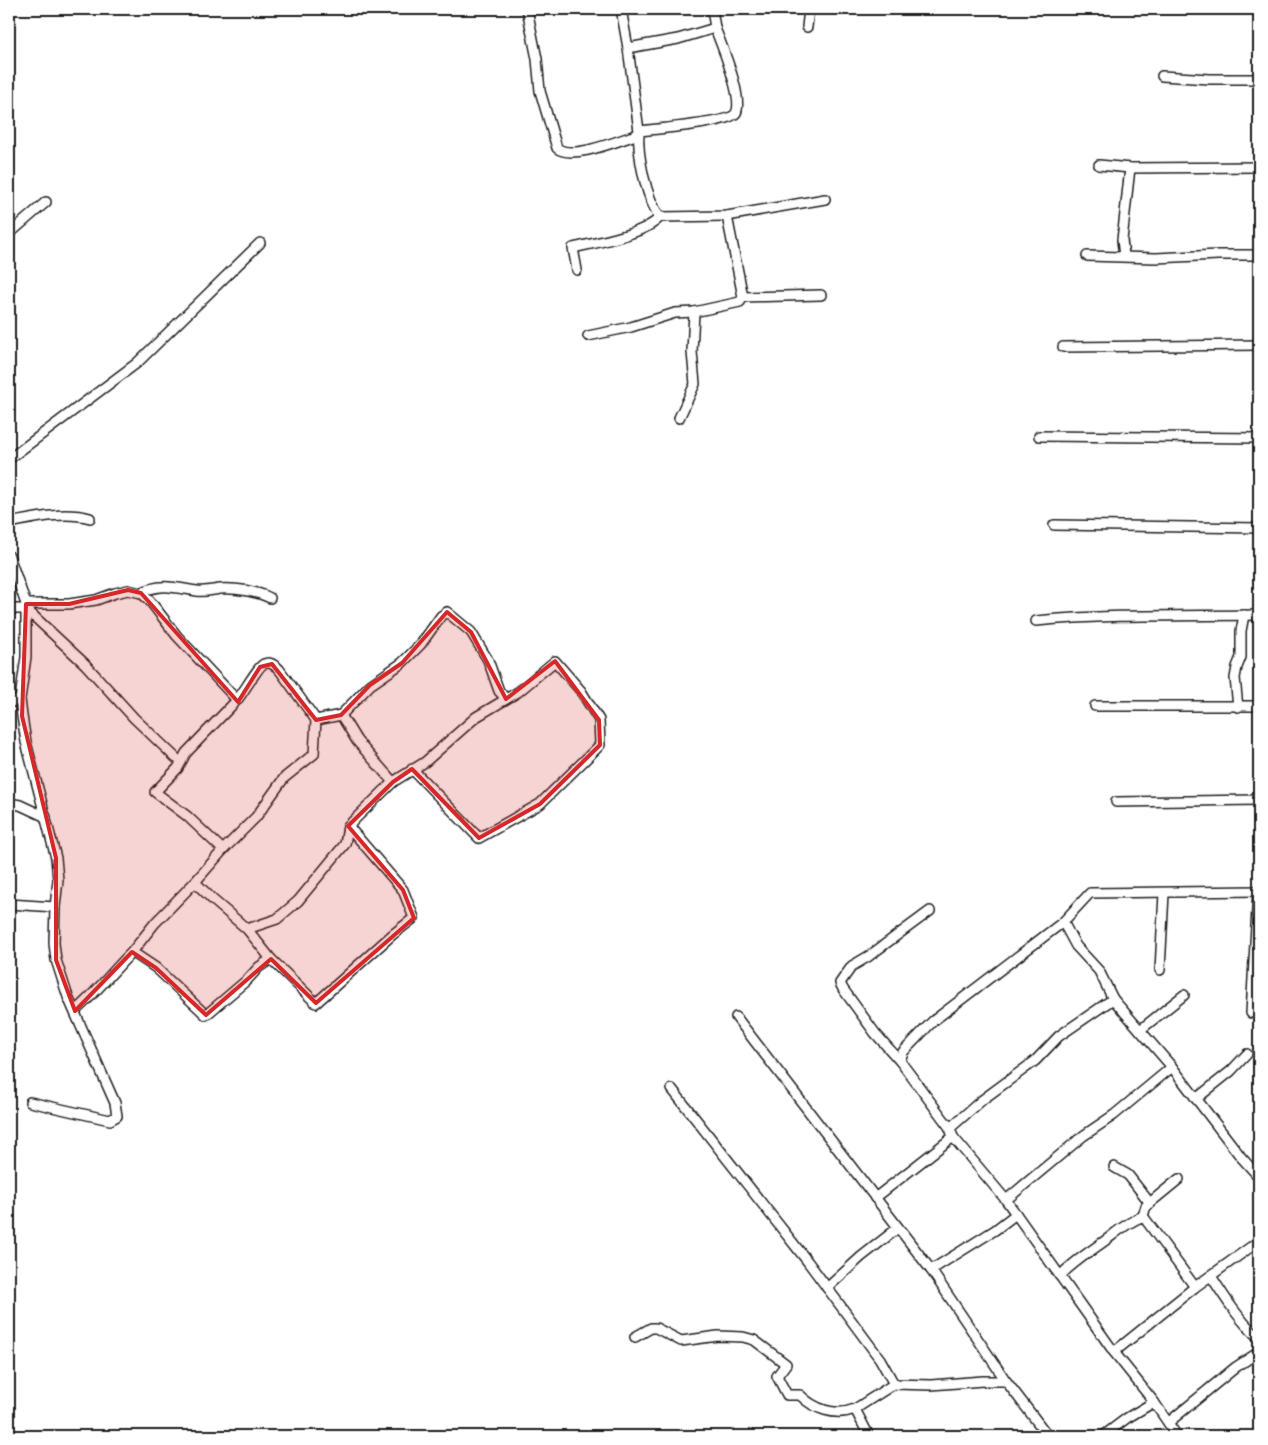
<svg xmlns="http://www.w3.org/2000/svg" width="1268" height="1445" font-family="Delius,sans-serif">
  <rect width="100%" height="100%" fill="#fff"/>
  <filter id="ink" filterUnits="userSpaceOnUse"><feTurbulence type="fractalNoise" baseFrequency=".02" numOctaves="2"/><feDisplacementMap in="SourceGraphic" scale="10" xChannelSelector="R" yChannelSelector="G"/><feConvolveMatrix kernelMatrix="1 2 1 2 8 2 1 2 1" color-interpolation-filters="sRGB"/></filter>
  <g filter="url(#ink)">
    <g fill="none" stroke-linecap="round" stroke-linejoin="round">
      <g stroke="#1c1c1c" stroke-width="12">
        <g id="minor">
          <path d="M527 9 537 59 540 91 557 148C572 161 622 139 639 134"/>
          <path d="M621 9 628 48 639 131C655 129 730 123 736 113 744 98 721 44 715 28"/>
          <polyline points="807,27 809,9"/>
          <polyline points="628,48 678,39 715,28 712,9"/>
          <polyline points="1162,76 1209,79 1259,79"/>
          <path d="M639 131C637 155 646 198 660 217"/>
          <polyline points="1099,165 1130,168 1259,167"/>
          <polyline points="660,217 727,216 825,199"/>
          <polyline points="9,234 46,202"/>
          <polyline points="1087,256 1156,258 1218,255 1259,255"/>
          <polyline points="1124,256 1122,240 1130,168"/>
          <path d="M577 270 573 248C595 243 646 234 660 217"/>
          <polyline points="743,297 821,295"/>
          <polyline points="588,336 631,327 675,313 694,312 740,302 743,297 727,216"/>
          <polyline points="1063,347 1259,345"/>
          <polyline points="679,418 695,384 692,352 694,312"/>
          <polyline points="1039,436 1259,438"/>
          <polyline points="9,459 137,363 260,243"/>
          <path d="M9 523C35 518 64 511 90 518"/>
          <polyline points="1054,525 1259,528"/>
          <polyline points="9,556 26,604 26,657 20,699 22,716 26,742 56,858 58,880 55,907 54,943 56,960 68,997 115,1103 117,1116 110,1120 30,1102"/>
          <path d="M141 593C160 582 177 588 197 591 205 592 213 590 220 589 236 588 256 591 270 598"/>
          <path d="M26 604H69L96 600 115 593 128 590 141 593 150 601 177 636 237 700C243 693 259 665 264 664 270 661 274 665 279 669L316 720 341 715 357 741 393 782 348 826 345 844 298 901 277 919 247 929 271 959 259 967 247 980 206 1015 156 968 132 952 155 923 195 882"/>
          <polyline points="9,609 26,609 85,664 134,718 176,758"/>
          <path d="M1036 621C1110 614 1185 616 1259 615"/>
          <polyline points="237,700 186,753 178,768 155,792 187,816 223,850 195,882 213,900 247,929"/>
          <polyline points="9,703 20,699"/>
          <polyline points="1095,706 1259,706"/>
          <polyline points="1238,707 1235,678 1237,667 1241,657 1241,631 1244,615"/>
          <polyline points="341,715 370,685 402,663 421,644 441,616 447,612 471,632 488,660 499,691 506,699"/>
          <polyline points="393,782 425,762 476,717 518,692 555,661 581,691 599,720 600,745 540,804 479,838 412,769"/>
          <polyline points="1116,802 1259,800"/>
          <polyline points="9,803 20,805 46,817"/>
          <polyline points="223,850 256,817 284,778 314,754 316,720"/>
          <polyline points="9,904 55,907"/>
          <polyline points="1063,922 1076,946 1099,971 1113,999 1059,1036 1035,1061 982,1100 950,1128 900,1061 903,1052 933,1021 1063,922 1090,893 1259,891"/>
          <polyline points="271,959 316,1003 392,935 414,918 403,890 348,826"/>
          <polyline points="1160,970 1164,893"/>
          <path d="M75 1011C96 993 112 972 132 952"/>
          <polyline points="1251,1013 1258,891"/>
          <polyline points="736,1017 931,1270 1006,1381 1048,1436"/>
          <polyline points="1140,1030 1184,995"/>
          <polyline points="900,1061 875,1033 843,989 840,983 852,966 869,956 930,911"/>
          <polyline points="1172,1067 1241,1157 1259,1177"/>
          <polyline points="672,1089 808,1262 880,1359 894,1384"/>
          <polyline points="1196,1099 1231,1071 1247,1054"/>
          <polyline points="950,1128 953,1137 1006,1200 1114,1352 1154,1402 1177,1436"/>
          <polyline points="1114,1167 1128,1175 1150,1203"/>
          <polyline points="875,1198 953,1137"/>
          <polyline points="1006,1200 1083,1136 1114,1115 1172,1067 1113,999"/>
          <polyline points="1143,1216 1146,1206 1179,1179"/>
          <polyline points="931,1270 995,1230 1016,1214"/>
          <path d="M1060 1276C1075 1260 1093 1250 1110 1237 1121 1228 1129 1222 1143 1216L1195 1287"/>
          <path d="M1211 1276C1225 1298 1239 1320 1259 1338"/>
          <polyline points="827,1288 861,1257 898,1228"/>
          <path d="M635 1337 651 1328H656L681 1341 718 1336 743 1337 754 1340 786 1364 777 1376 787 1395H800C814 1409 835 1417 855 1409L894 1384 931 1385 983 1381H1006"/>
          <polyline points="1114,1352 1195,1287 1259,1241"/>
          <polyline points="855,1409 869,1436"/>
          <polyline points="1169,1422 1236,1367 1259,1352"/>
          <polyline points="1103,1436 1127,1418 1154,1402"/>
        </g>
      </g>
      <use href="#minor" stroke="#fff" stroke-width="9"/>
    </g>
  </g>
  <path fill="#d62828" fill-opacity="0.2" stroke="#d62828" stroke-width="4" stroke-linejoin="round" d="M128 590 141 593 238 702 260 667 272 664 316 720 341 715 370 685 402 663 447 612 471 632 506 699 555 661 599 720 600 745 540 804 479 838 412 769 393 782 348 826 403 890 414 918 316 1003 271 959 206 1015 156 968 132 952 75 1011 56 960V858L22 716 26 604H69Z"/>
  <rect width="1268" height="1445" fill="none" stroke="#fff" stroke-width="30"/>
  <rect x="15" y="15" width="1238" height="1415" fill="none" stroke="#1c1c1c" stroke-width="2" filter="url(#ink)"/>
</svg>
